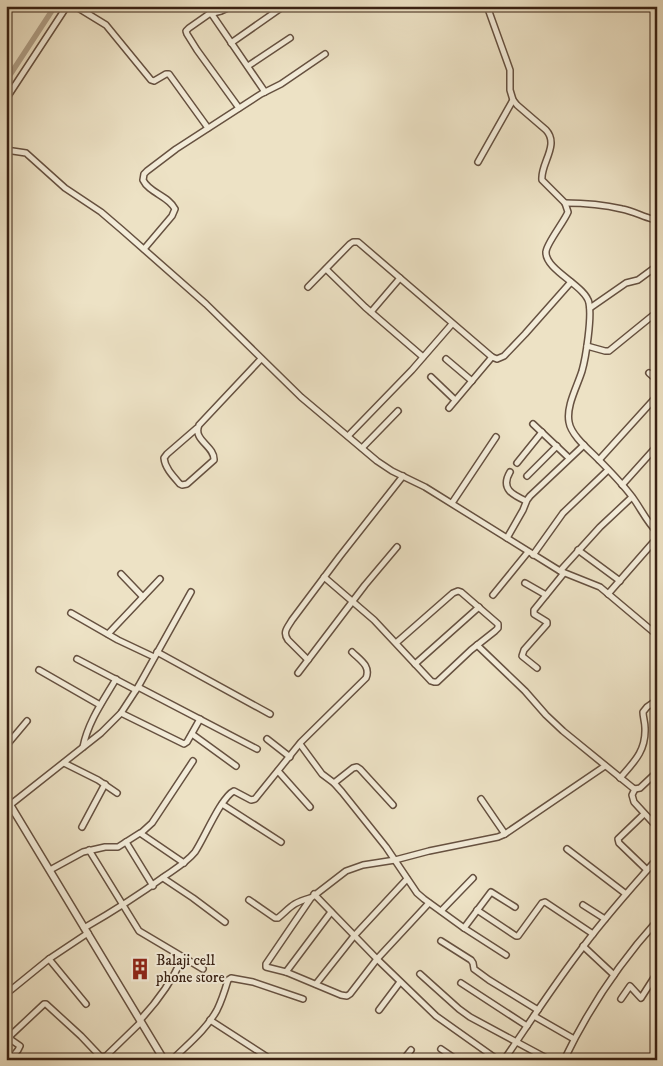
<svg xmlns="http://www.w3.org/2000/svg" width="663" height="1066" font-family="'IM FELL DW Pica',serif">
  <rect width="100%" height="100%" fill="#ede2c5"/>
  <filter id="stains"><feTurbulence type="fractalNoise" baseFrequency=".004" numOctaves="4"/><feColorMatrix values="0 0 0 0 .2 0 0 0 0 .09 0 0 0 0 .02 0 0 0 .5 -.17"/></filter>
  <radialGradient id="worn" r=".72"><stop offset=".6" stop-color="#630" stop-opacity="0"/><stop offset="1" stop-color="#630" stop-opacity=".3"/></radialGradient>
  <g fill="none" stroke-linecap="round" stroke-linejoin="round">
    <polyline stroke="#b0a088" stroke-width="5.5" points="6,81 55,6"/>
    <g stroke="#665140" stroke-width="8">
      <g id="minor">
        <polyline points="75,6 106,25 151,80 154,81 166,74 169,74 208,128"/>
        <polyline points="232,6 221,11 209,14 189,28 186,31 187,34 197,50 239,108"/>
        <path d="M487 6 510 70V90L513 100 517 105 546 130C560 145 540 164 542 180L565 203 568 212C564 222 546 244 546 252 545 270 586 286 589 303 592 317 586 357 582 371 577 387 566 406 569 422 571 435 588 449 597 458 609 470 622 483 633 498 641 509 647 522 657 532"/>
        <polyline points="211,13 265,92"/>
        <polyline points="231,43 281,8"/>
        <polyline points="248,66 290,38"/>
        <polyline points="6,99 67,6"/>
        <polyline points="6,150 26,153 65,188 101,212 122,230 206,304 301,397 377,461 392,471 425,487 560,571 600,587 657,635"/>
        <polyline points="478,162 513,100"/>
        <path d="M565 203C582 203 605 205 622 209 632 211 642 216 652 219L657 216"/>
        <path d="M144 249 172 216 175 209C169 196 149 193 143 180L144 174 147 171 176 149 261 94 281 84 325 54"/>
        <polyline points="326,269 365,307 423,357"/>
        <polyline points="308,287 350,244 353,242 358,242 492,357 497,359 504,356 525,334 571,282"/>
        <polyline points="590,308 626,283 638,280 657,266"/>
        <polyline points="371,312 400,278"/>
        <polyline points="587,346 605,351 609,351 657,312"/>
        <polyline points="446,359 472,381"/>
        <polyline points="649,373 657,380"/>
        <polyline points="431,377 455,400"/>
        <polyline points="449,408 492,357"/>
        <polyline points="533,424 569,458"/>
        <path d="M197 428 167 454 164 458C165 468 173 476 180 484L182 485 187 484 214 460C215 446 192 440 199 425L261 359"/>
        <polyline points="348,436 412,370 452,324"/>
        <polyline points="362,448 398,411"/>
        <polyline points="599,460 657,396"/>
        <polyline points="517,463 542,432"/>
        <path d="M510 472C500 489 513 495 526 501"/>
        <polyline points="527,476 557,446"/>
        <polyline points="622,485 657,446"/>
        <polyline points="452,503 496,437"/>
        <polyline points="507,538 523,510 527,500 530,496 584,445"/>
        <polyline points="578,550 620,581"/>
        <polyline points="533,555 563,513 608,470"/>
        <polyline points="560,571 600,527 632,497"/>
        <polyline points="121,574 143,597"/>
        <polyline points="324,577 374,620 431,681 434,682 437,682 471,650 495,631 498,628 498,624 461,592 458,591 453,593 396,643"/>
        <polyline points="525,583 546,595"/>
        <polyline points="608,594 657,538"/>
        <polyline points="493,595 528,552"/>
        <polyline points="71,613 118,640 154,657"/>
        <polyline points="108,634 160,579"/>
        <polyline points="477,645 525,691 546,715 563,731 633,788 635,789 640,788 657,772"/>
        <polyline points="157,652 270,714"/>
        <polyline points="77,659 136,690"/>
        <path d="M308 660 288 640C282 632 288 627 292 620L340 556 403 476"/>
        <polyline points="415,664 479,607"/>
        <polyline points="537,668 522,656 524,650 547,624 547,622 534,614 534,610 564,573"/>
        <polyline points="39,670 100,705"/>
        <polyline points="298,673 365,585 397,547"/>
        <polyline points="138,687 257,749"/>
        <polyline points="121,713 184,744 187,742 200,719"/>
        <polyline points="192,734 236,766"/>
        <polyline points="267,739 290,757"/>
        <polyline points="300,744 322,774 334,783 342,792 386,847 417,893 424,899 464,928 506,955"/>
        <polyline points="6,746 27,721"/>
        <path d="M83 747C88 722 103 701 116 679"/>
        <polyline points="64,763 98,780 117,793"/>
        <polyline points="278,771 310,807"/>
        <path d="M620 778C634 762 646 751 645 728 645 722 643 717 643 712L647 707 657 700"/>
        <polyline points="334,783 353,768 357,767 360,769 393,805"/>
        <polyline points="635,789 632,795 634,802 657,827"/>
        <polyline points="481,799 505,834"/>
        <polyline points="222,804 281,842"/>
        <polyline points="10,805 101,733 121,713 138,687 191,592"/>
        <polyline points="644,814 618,839 619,843 647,870"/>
        <polyline points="82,827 105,784"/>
        <polyline points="141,833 152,823 193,761"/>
        <polyline points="126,842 153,886"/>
        <polyline points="567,849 626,894"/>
        <polyline points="89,850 139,931 203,969"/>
        <polyline points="50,870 83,852 105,847 118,847 140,833 184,863"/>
        <polyline points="163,878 193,898 225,922"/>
        <polyline points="314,894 377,959 436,1016 498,1060"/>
        <path d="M249 900 275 918H278C291 907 292 903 310 898"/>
        <polyline points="429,903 377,959 350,994 347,996 341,995 286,972 266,967 266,964 311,898 346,871 363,865 395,860 429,851 498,837 505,834 605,766"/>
        <polyline points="583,905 605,919"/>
        <polyline points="477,910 516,936 518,936 542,903 545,902 593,934"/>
        <polyline points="441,911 473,878"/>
        <path d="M84 928C112 912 139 895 165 876 175 869 187 862 195 852 204 839 221 797 234 791L251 800 255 799 301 742 366 678C371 666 360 660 352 652"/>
        <polyline points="464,928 491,892 515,907"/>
        <polyline points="441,941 471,960 473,963 474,969 489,980 538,1010"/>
        <polyline points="583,946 614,975"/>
        <polyline points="49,959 86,1004"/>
        <polyline points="286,972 331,912"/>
        <polyline points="420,974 459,1009 470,1017 550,1060"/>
        <polyline points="461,983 527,1026"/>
        <polyline points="316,984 354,936 407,879"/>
        <polyline points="6,994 49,959 88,933"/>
        <polyline points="621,999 630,986 641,998 657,973"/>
        <polyline points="379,1010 400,982"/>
        <polyline points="534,1016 574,1039"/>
        <path d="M140 1020C158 1001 172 981 183 957"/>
        <polyline points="210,1020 272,1060"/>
        <polyline points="441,1049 457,1060"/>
        <polyline points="10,1060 18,1050 20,1046 10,1039 11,1035 44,1004 46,1004 81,1036 99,1055 102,1057 106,1056 141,1022"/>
        <path d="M172 1060C188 1044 206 1030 217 1010 222 1000 225 990 228 980L231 978 253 982 303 999"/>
        <polyline points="403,1060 411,1050"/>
        <path d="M504 1060C530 1022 555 983 583 947 606 916 631 888 657 859"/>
        <path d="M564 1060C588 1010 620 962 657 921"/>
      </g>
    </g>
    <g stroke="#665140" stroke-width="9">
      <polyline id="tertiary" points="6,798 164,1060"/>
    </g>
    <use href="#minor" stroke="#f3ecd9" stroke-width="5"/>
    <use href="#tertiary" stroke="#f3ecd9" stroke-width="6"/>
  </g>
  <defs>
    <g id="building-bare" transform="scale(1.725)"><path d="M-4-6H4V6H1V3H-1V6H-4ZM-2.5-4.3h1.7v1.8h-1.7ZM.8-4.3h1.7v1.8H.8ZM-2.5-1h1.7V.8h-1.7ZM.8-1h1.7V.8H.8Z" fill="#8f2418" stroke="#f3ecd9" stroke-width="2.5" paint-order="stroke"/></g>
  </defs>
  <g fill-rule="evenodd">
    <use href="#building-bare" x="140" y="969"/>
  </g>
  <g text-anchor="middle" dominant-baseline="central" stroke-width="4" stroke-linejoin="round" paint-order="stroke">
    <g font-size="15" fill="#392113" stroke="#f3ecd9" text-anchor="start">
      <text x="156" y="960">Balaji cell<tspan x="156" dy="17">phone store</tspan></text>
    </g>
  </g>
  <rect width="663" height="1066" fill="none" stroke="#ede2c5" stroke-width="25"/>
  <rect x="8" y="8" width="648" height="1051" fill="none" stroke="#392113" stroke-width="2.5"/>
  <rect x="12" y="12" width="638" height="1041" fill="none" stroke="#392113"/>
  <rect width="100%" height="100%" filter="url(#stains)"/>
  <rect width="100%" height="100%" fill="url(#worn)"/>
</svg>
